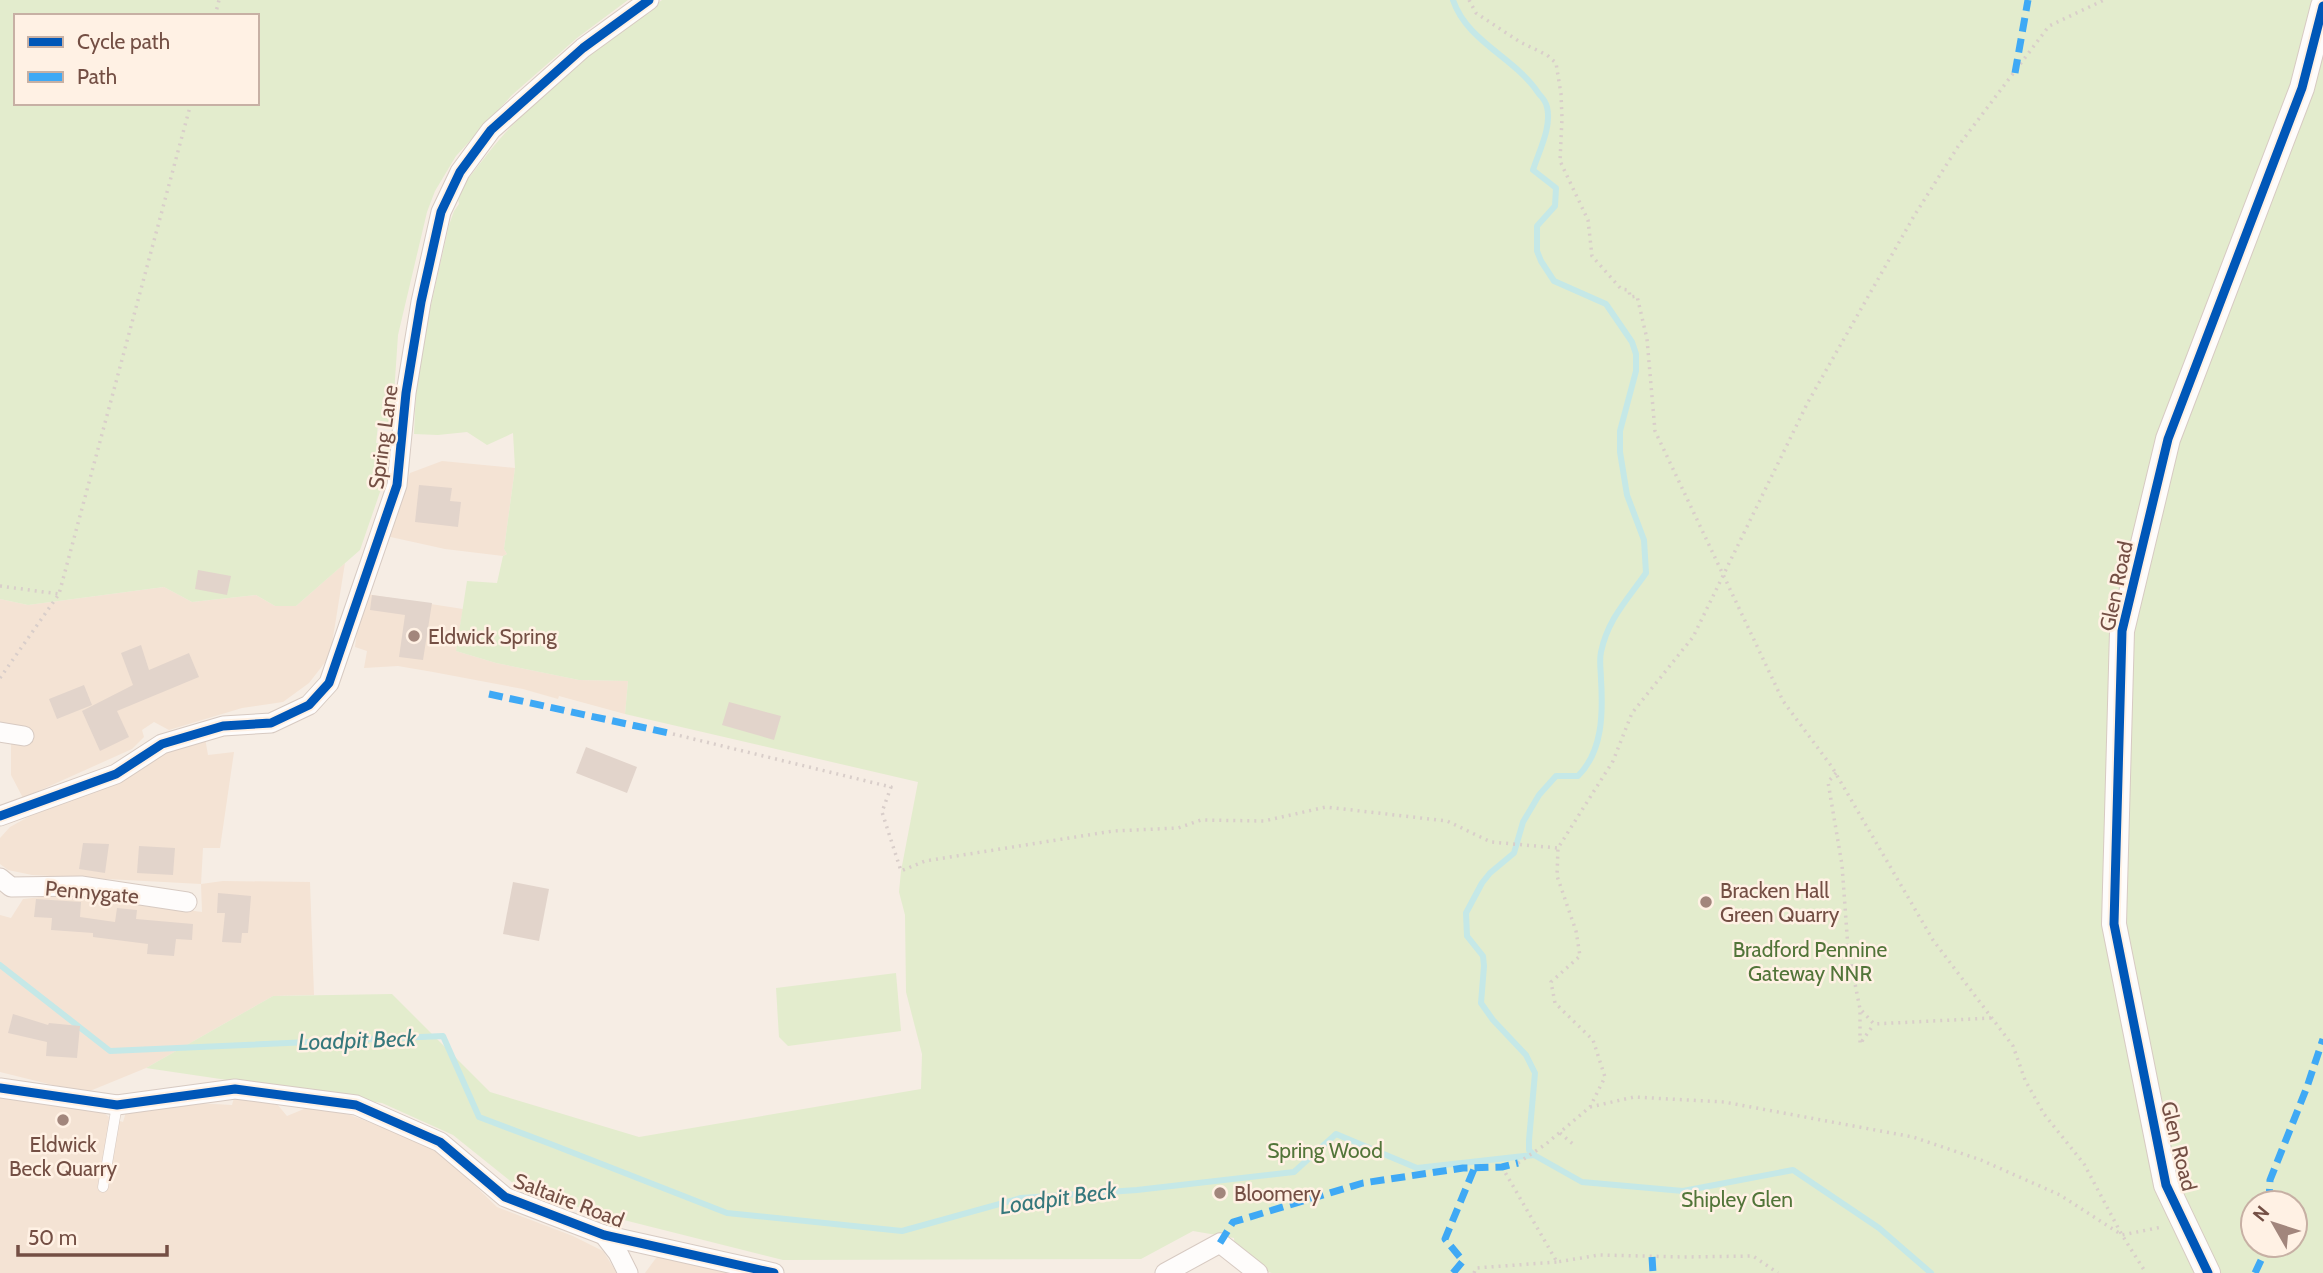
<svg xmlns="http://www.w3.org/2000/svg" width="2323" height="1273" font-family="Cabin,sans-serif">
  <rect width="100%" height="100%" fill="#f6ede4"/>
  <g fill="#f4e3d4">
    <polygon points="442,461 515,468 504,549 507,554 503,556 445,549 386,536 410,473"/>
    <polygon points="345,563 330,656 309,683 283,702 242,708 169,730 154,722 142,730 144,737 132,749 23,798 11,775 11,742 0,725 0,599 28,605 164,587 192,602 256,595 275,606 296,606"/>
    <polygon points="366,594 463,609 456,651 496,663 579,680 628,681 625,714 559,696 558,699 523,689 433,672 398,666 364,668 367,651 355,647 359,612"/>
    <polygon points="205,738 208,755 234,752 220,848 203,848 201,884 223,881 310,882 314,995 273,996 146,1068 85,1093 0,1072 0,915 11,918 23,899 69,894 202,912 201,884 32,875 8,870 0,864 0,838 10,827 30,816 77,798 169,746"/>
    <polygon points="0,1094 102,1111 110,1118 123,1122 126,1112 195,1103 232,1105 234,1098 277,1104 287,1116 311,1106 350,1115 434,1146 497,1207 573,1236 603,1251 617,1273 0,1273"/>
    <polygon points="659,1254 733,1273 645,1273"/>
  </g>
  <g fill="#e3eccd" fill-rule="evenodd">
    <path d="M0 0H628L577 38 512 95 456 156 435 191 427 212 398 335 392 424 378 425 376 443 390 445V463L360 550 296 606H275L256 595 192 602 164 587 28 605 0 599ZM16 16H257V103H16Z"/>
    <path d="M662 0H2323V1273H1272C1251 1267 1235 1263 1234 1238L1193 1231 1141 1259 783 1260 596 1213 519 1188 453 1135 382 1103 146 1068 273 996 392 994 490 1092 639 1137 921 1089 922 1054 906 992 905 915 899 892 901 871 918 782 625 714 628 681 579 680 496 663 456 651 467 581 497 583 503 556 507 554 504 549 515 468 513 433 487 445 467 432 438 435 414 434 417 367 449 225 454 211 459 204 457 193C473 173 488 152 505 133 552 83 606 40 662 0ZM2253 1203H2295V1245H2253Z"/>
    <polygon points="896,973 901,1031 788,1046 779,1037 776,988"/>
  </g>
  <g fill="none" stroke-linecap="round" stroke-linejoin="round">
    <g stroke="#c5e8e7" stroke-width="6">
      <path d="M1453 0C1467 42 1516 58 1539 94 1542 97 1546 103 1547 107 1552 127 1539 151 1533 170L1556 188 1555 206 1537 226V251L1541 261 1554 281 1606 304 1632 342 1636 354V371L1620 431V452L1627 495 1644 540 1646 573C1627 600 1608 619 1601 652 1599 661 1601 671 1601 679 1603 713 1603 751 1578 776H1556L1539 795 1523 822 1514 853 1490 873 1482 883 1466 913 1467 936 1483 956 1484 966 1481 1003 1493 1020 1526 1055 1535 1073 1529 1140V1150L1534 1155"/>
      <polyline points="0,965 110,1051 443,1036 479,1117 548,1143 727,1213 902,1231 1021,1198 1137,1190 1294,1172 1336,1134 1417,1168 1534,1155 1582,1182 1683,1191 1793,1170 1879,1228 1931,1273"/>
    </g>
  </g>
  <g fill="#e2d4cb">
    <polygon points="419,485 452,488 450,501 461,502 458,527 415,522"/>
    <polygon points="198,570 231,576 227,595 195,589"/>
    <polygon points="372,595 432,603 423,660 399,657 405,615 370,610"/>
    <polygon points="141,645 149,670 189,653 199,677 117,711 129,737 100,751 82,711 133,685 121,653"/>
    <polygon points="84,685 92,705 57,719 49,699"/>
    <polygon points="729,702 781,716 774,740 722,725"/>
    <polygon points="586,747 637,767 627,793 576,773"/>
    <polygon points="83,843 109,844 105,873 79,869"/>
    <polygon points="139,846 175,848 173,875 137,873"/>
    <polygon points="513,882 549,889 539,941 503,934"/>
    <polygon points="218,893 251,896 248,933 242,933 241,943 222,942 225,913 217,913"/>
    <polygon points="36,899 81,902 80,917 115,922 117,908 137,910 136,919 193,924 192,940 176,939 174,956 147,954 148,944 93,937 93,933 51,930 52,918 34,917"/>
    <polygon points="13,1014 48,1025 49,1023 80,1026 77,1058 46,1056 47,1042 8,1033"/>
  </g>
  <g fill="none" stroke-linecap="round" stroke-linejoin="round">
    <g stroke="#d7cac2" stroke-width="11">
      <polyline id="service" points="103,1187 117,1105"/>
    </g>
    <g stroke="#d7cac2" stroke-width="21">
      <g id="minor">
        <polyline points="0,732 24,736"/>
        <polyline points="0,816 116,774 162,744 223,726 271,723 309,705 329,683 397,485 406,393 421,302 441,212 460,172 491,130 583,48 649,0"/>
        <polyline points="0,878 11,887 81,886 187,902"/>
        <polyline points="0,1088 117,1105 235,1089 356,1105 440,1142 505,1197 604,1235 774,1273"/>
        <polyline points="604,1235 618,1253 628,1273"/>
        <polyline points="1165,1273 1220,1243 1258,1273"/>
      </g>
    </g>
    <g stroke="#d7cac2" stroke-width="26">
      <polyline id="tertiary" points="2208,1273 2166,1185 2114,924 2122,631 2168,439 2302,88 2323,6"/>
    </g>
    <g stroke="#d9ceca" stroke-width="3.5" stroke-dasharray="2 5" stroke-linecap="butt">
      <polyline points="1469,0 1476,13 1520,42 1547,55 1556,63 1561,94 1562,118 1560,161 1588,220 1592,256 1621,289 1629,290 1630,297 1637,296 1647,339 1655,431 1783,701 1832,767 1933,940 2013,1046 2025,1080 2044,1114 2084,1164 2122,1235 2146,1273"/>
      <polyline points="215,16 219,0"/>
      <polyline points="0,586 59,594"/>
      <polyline points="0,678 59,594 191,103"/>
      <polyline points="673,734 891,787 882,812 901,871 925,861 1113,831 1178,828 1201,820 1264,821 1326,807 1447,821 1491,842 1558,848"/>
      <polyline points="1836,773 1828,782 1842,865 1848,948 1860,1009 1860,1044 1874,1024"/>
      <polyline points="1862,1011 1874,1024 1991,1018"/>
      <polyline points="1590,1107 1634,1097 1724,1102 1913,1137 1981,1160 2060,1195 2122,1235 2162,1227"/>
      <polyline points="1560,1133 1573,1144"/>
      <polyline points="1518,1163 1546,1144 1590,1107 1605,1077 1593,1040 1555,1003 1551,982 1580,956 1576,931 1557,876 1558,848 1613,761 1632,713 1693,637 1808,402 1914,216 1959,145 2049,26 2104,0"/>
      <polyline points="1502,1167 1557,1262 1599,1255 1683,1257 1753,1256 1778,1273"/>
      <polyline points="2289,1203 2292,1197"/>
      <polyline points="2264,1254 2269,1245"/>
      <polyline points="1474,1273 1476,1268 1557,1262"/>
    </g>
    <use href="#service" stroke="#fefcfb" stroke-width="10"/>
    <use href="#minor" stroke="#fefcfb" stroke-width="19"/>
    <use href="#tertiary" stroke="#fefcfb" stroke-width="24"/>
    <g stroke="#3fa9f5" stroke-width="7" stroke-dasharray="14 7" stroke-linecap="butt">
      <polyline points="2015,73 2028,0"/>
      <polyline points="489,694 673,734"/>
      <polyline points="2269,1203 2270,1180 2307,1087 2323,1039"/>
      <polyline points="1220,1243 1233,1222 1363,1183 1463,1168 1502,1167 1518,1163"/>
      <polyline points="1652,1257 1653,1273"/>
      <polyline points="1453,1273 1463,1261 1445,1239 1474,1169"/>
      <polyline points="2255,1273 2264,1254 2265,1245"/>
    </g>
    <g stroke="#fff1e4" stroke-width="13">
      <g id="cycleway">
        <polyline points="0,816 116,774 162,744 223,726 271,723 309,705 329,683 397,485 406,393 421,302 441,212 460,172 491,130 583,48 649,0"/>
        <polyline points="0,1088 117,1105 235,1089 356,1105 440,1142 505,1197 604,1235 774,1273"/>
        <polyline points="2208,1273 2166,1185 2114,924 2122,631 2168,439 2302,88 2323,6"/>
      </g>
    </g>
    <use href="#cycleway" stroke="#0057b8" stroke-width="9"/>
  </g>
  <g fill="#a2867c" stroke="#fff1e4" stroke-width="2.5">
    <circle cx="414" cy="636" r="7"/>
    <circle cx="1706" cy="902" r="7"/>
    <circle cx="63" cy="1120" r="7"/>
    <circle cx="1220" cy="1193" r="7"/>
  </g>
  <g text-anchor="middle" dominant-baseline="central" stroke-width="5" stroke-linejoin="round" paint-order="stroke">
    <g font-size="21" fill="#744f44" stroke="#fff1e4">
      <text transform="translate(383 437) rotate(-82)">Spring Lane</text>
      <text transform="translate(2116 586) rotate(-78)">Glen Road</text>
      <text transform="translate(92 892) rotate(5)">Pennygate</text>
      <text transform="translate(2179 1146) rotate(76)">Glen Road</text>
      <text transform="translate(569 1200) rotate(21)">Saltaire Road</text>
    </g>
    <g font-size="21" fill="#744f44" stroke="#fff1e4" text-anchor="start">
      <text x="428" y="636">Eldwick Spring</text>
      <text x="1720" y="890">Bracken Hall<tspan x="1720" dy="24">Green Quarry</tspan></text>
      <text x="63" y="1144" text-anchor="middle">Eldwick<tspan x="63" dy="24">Beck Quarry</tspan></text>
      <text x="1234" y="1193">Bloomery</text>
    </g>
    <g font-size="21" fill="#527539" stroke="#fff1e4">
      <text x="1810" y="949">Bradford Pennine<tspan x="1810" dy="24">Gateway NNR</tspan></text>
      <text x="1325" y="1150">Spring Wood</text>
      <text x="1737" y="1199">Shipley Glen</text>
    </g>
    <g font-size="23" font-style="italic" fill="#36787c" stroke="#fff1e4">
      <text transform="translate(357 1040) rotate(-2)">Loadpit Beck</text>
      <text transform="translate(1058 1198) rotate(-8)">Loadpit Beck</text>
    </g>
  </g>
  <rect x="14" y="14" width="245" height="91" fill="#fff1e4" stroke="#c7b0a4" stroke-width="2"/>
  <rect x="28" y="37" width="35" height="10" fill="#0057b8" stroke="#c7b0a4" stroke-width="2"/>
  <text x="77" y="49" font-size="21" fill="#744f44">Cycle path</text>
  <rect x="28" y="72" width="35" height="10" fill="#3fa9f5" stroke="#c7b0a4" stroke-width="2"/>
  <text x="77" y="84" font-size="21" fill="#744f44">Path</text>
  <g transform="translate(2274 1224) rotate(309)"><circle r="33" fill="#fff1e4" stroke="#c7b0a4" stroke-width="2"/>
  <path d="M0-5L12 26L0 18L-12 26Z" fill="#a2867c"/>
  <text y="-10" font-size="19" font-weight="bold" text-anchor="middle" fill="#744f44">N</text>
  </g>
  <path d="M18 1245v10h149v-10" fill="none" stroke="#744f44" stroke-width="3.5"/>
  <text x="28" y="1245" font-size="21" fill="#744f44" stroke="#fff1e4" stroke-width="5" paint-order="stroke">50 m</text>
</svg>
